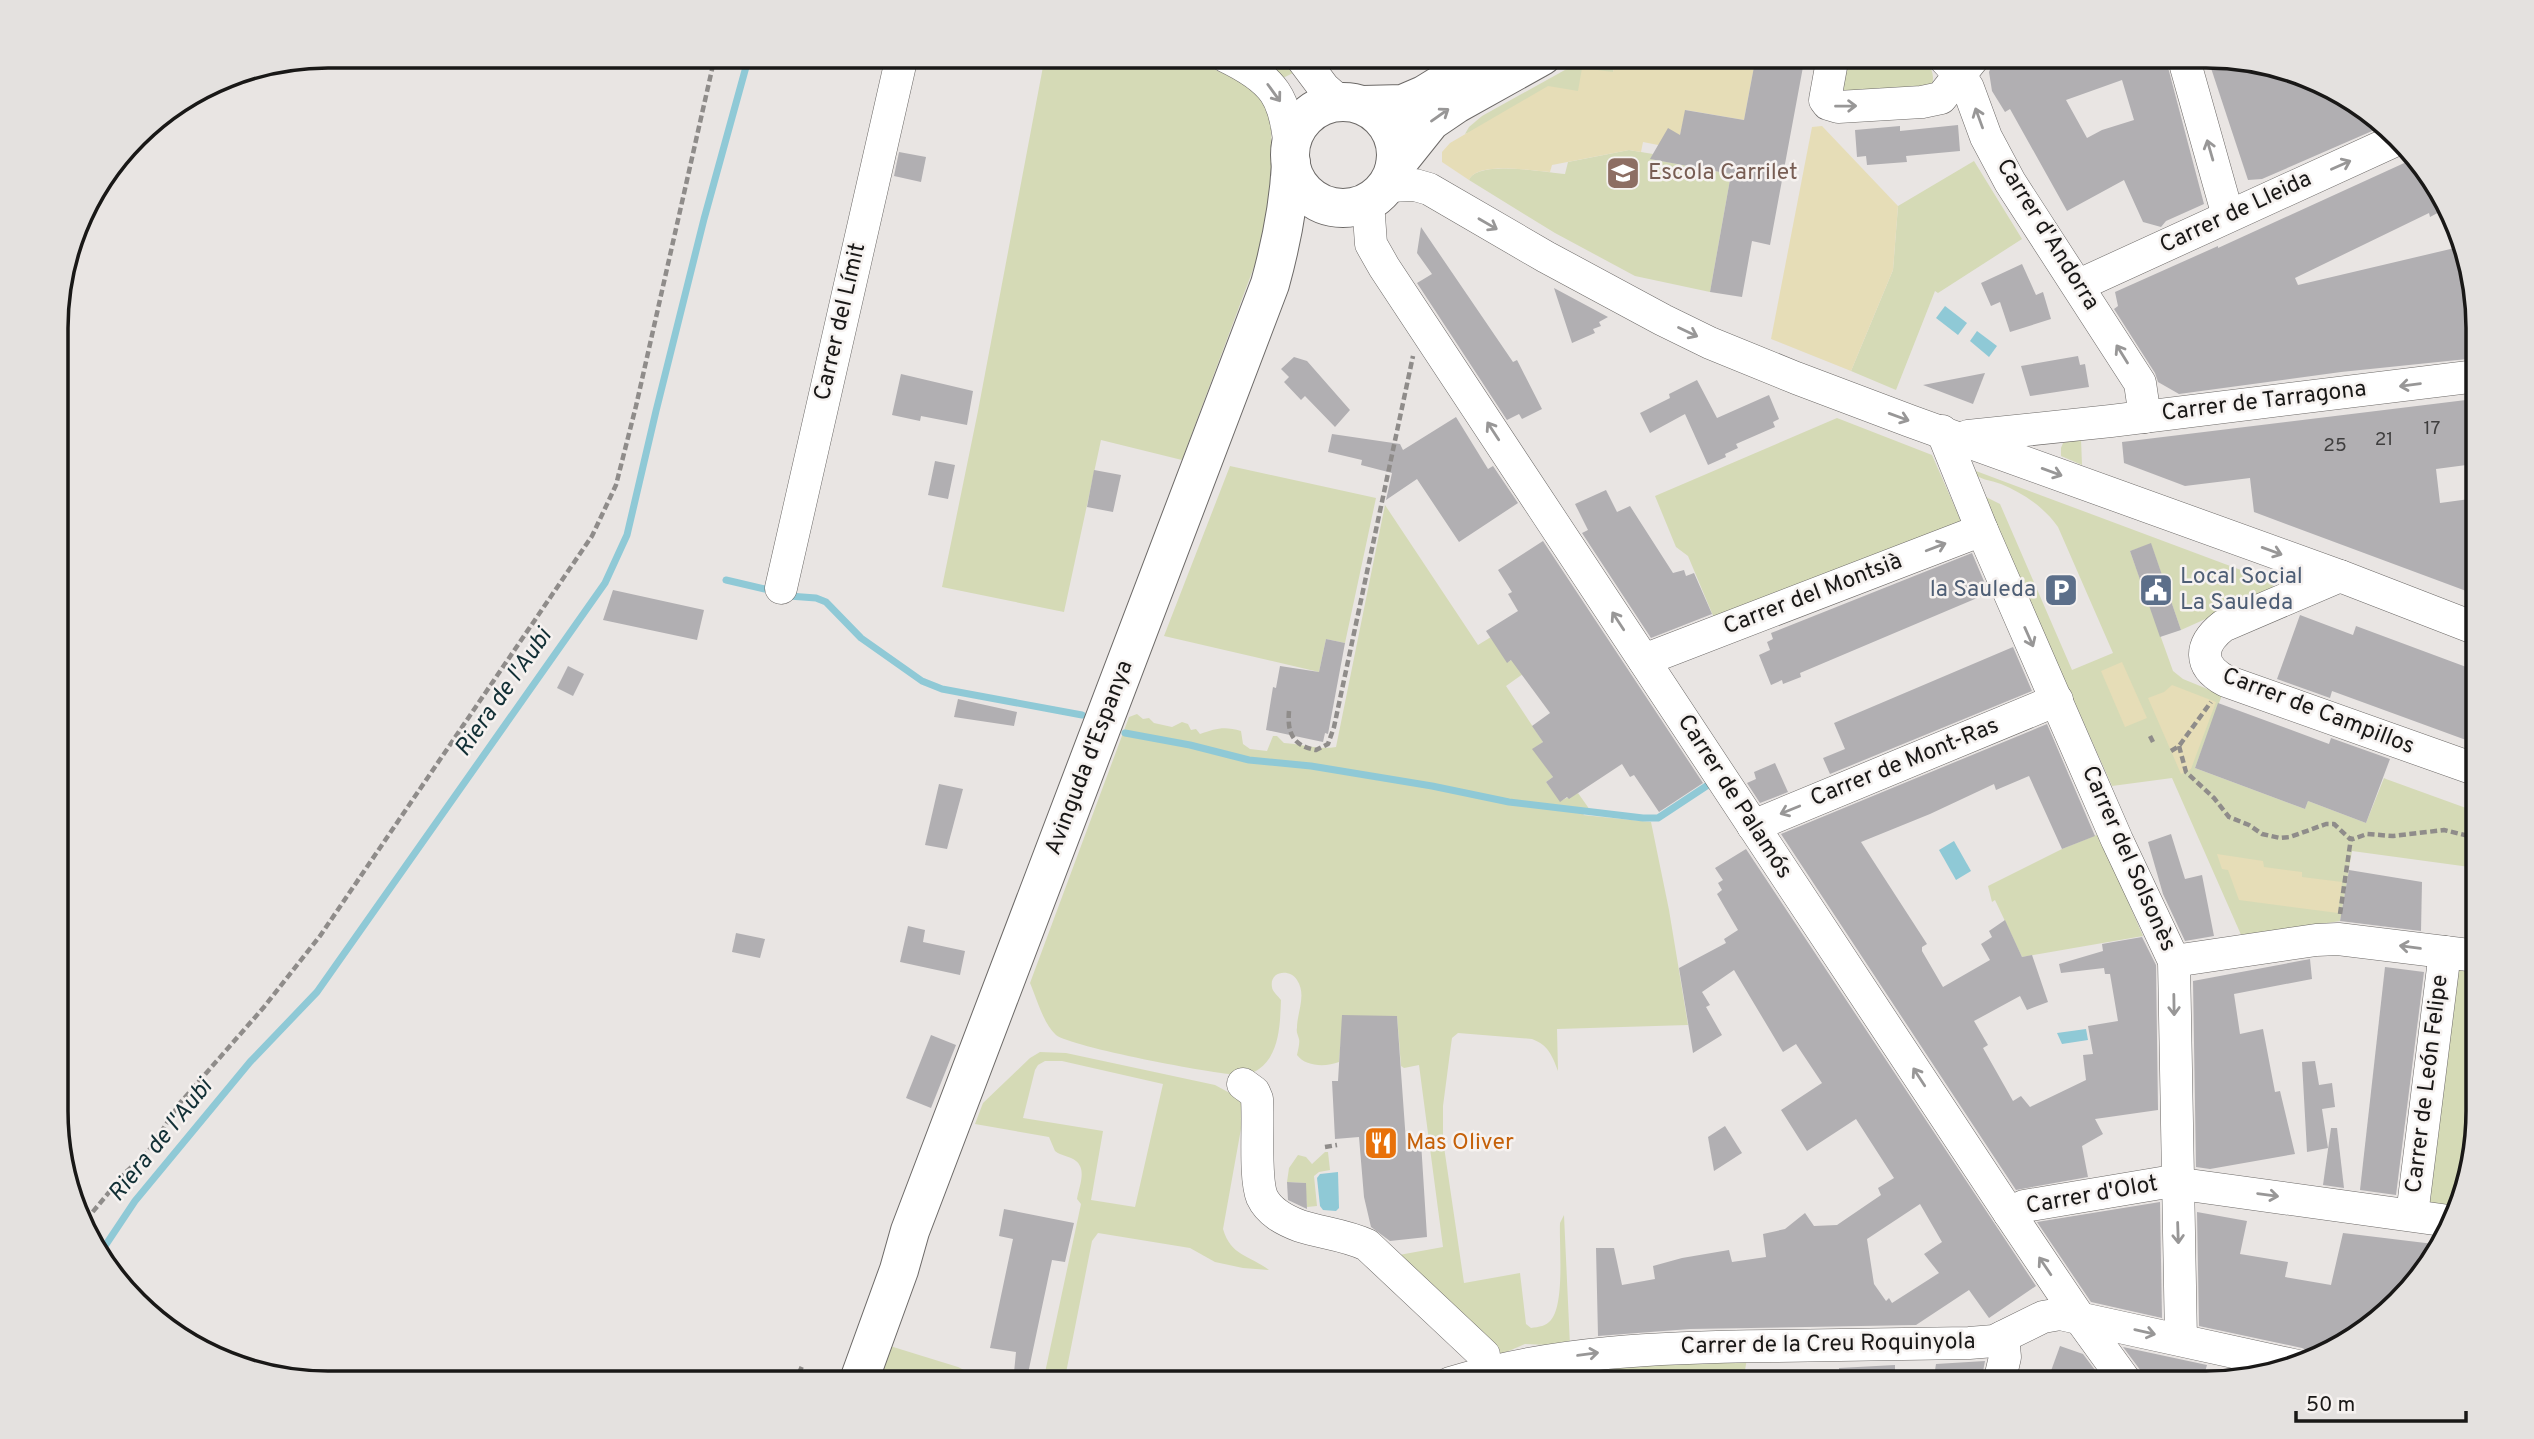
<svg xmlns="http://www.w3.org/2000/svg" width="2534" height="1439" font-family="Overpass,sans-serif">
  <rect width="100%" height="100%" fill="#e9e5e3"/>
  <g fill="#d5dab6" fill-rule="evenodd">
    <polygon points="1045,56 1187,56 1239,81 1253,91 1266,106 1271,119 1272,174 1264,240 1182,460 1101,440 1064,612 942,587 978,411"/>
    <polygon points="1244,56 1284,56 1295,72 1277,81"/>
    <polygon points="1590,56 1616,56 1613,72 1578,91 1465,134 1469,127 1482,116"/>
    <path d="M1845 56H1921C1931 65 1935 73 1932 87L1840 94Z"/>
    <path d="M1629 150 1653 154 1651 159 1731 174 1710 292 1635 276 1555 233 1469 180C1477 160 1546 172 1565 174L1568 162Z"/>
    <polygon points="1974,161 2022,239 1938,293 1935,291 1896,390 1851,371 1893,270 1898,206"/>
    <polygon points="1837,418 1932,455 1961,521 1714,618 1688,556 1676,547 1655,496"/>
    <polygon points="2081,439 2082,465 2061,456 2061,448 2063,443"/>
    <polygon points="1230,466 1376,498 1345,643 1326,639 1319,672 1164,636"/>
    <path d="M1972 471H1976L2273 582V587L2270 590 2181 630 2151 544 2130 551 2173 671 2183 679 2222 695 2195 768 2305 809 2308 801 2366 823 2384 778 2386 779 2477 812V868L2352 851 2340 921 2242 937 2172 778 2112 786 1982 495 2000 504 2072 670 2113 653 2058 527C2045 508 2023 493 2001 484 1991 480 1978 480 1972 471Z"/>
    <path d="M1385 505 1478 645 1491 637 1508 662 1518 656 1527 671 1506 686 1543 742 1533 749 1553 777 1546 782 1560 801 1578 793 1590 810 1583 815 1651 822 1669 910 1688 1025 1557 1029 1558 1071C1552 1055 1548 1045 1532 1039L1458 1033 1452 1038 1451 1045 1443 1106V1140L1464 1283 1520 1273 1526 1324 1531 1328C1539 1327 1546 1326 1551 1320 1565 1304 1559 1244 1560 1223L1564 1215 1570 1346 1525 1344 1497 1356 1388 1257 1443 1247 1419 1065 1404 1068 1401 1066 1397 1016H1343L1339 1062C1326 1067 1306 1067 1297 1055 1298 1050 1300 1043 1299 1039 1298 1035 1296 1032 1297 1028 1297 1012 1307 995 1297 980 1290 968 1269 971 1272 987 1272 991 1278 996 1281 1000 1280 1023 1280 1054 1259 1069 1253 1073 1247 1075 1239 1075 1214 1074 1071 1047 1056 1035 1043 1023 1037 999 1030 983L1129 717 1137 714 1143 719 1149 718 1154 723 1172 727 1182 722 1188 724 1191 730 1196 729 1200 734C1216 728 1225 726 1241 731L1243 744 1250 749 1267 751 1273 736H1277L1284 743C1302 744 1318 750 1336 747Z"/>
    <polygon points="2099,834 2143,936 2022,957 1995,900 1992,902 1988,886 2062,849"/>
    <polygon points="2470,964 2469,972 2477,973 2477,1128 2453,1210 2427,1204 2453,969"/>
    <path d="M1040 1052 1066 1053 1215 1085 1239 1098 1244 1112 1223 1229C1231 1256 1249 1255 1269 1270L1243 1268 1215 1262 1190 1248 1098 1233 1092 1241 1064 1383H987L990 1371 1043 1382 1081 1204 1077 1199C1079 1187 1087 1170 1076 1161 1070 1156 1061 1156 1055 1151L1049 1137 975 1124 983 1103 1030 1058ZM1045 1061H1062L1163 1084 1135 1207 1091 1200 1103 1131 1023 1118 1035 1070 1038 1065Z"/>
    <polygon points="1325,1152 1328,1152 1330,1170 1319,1172 1314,1176 1317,1206 1307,1207 1305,1183 1287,1182 1289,1168 1298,1155 1306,1157 1312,1164"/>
    <polygon points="890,1346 958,1367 964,1370 970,1383 876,1383"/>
    <polygon points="1747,1358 1743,1383 1522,1383 1525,1377 1591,1366"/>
  </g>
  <g fill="#e6ddb7">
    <path d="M1616 56H1756L1744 120 1686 110 1680 135 1658 145 1643 142 1641 152 1629 150 1552 165 1550 172C1532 171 1477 161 1469 180L1442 162V152L1450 143 1548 86 1578 91 1582 68 1613 72Z"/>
    <polygon points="1822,126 1898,206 1893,270 1851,371 1771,339 1812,127"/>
    <polygon points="2122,662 2147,718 2125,727 2101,671"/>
    <polygon points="2172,685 2216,702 2191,769 2181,774 2148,698 2164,692"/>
    <polygon points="2217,854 2263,861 2264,867 2302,872 2302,877 2342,882 2338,913 2239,900 2228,870 2222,869"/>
  </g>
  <g fill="#8fc9d6">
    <polygon points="1945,306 1967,323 1958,335 1936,318"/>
    <polygon points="1977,331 1997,346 1989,357 1970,341"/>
    <polygon points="1954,841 1971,871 1956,880 1939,850"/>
    <polygon points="2086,1029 2088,1040 2062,1044 2057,1033"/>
    <polygon points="1338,1172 1339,1208 1336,1211 1323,1210 1320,1206 1317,1178 1320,1174"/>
  </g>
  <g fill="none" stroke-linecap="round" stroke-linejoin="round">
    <g stroke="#8fc9d6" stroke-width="7">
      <polyline points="726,580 769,590"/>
      <polyline points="789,596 816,598 826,602 861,638 922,681 942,689 1082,715"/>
      <polyline points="1125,733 1190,745 1249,760 1311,766 1432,786 1509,802 1643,818 1658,818 1708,785"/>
      <polyline points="99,1255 135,1201 250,1062 317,992 605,583 627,535 656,411 704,219 749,56"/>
    </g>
  </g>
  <g fill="#b1afb2" fill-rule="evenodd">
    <polygon points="1756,56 1805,56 1770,245 1752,241 1742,297 1710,292 1731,174 1650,159 1668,128 1680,135 1685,110 1744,120"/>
    <path d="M1995 56H2165L2204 204 2166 221 2161 227 2143 222 2124 180 2067 211 2010 109 2005 112 1992 91 1989 72ZM2122 80 2134 120 2102 130 2087 138 2066 100Z"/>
    <polygon points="2207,56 2276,65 2341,92 2379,128 2262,179 2248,180"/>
    <polygon points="1958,125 1960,151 1906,156 1907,162 1867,165 1866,156 1857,157 1855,130 1900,126 1900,131"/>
    <polygon points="899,152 926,157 921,182 894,176"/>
    <polygon points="2413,159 2432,178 2447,208 2430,217 2429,213 2295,278 2298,285 2459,247 2466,307 2477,306 2477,358 2341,372 2179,394 2158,382 2155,373 2114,309 2118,306 2115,292 2218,246 2218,248"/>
    <polygon points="1421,227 1513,362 1517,360 1542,409 1522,419 1519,414 1507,420 1417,283 1432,274 1417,253"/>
    <polygon points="2022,264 2036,295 2043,292 2051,319 2010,332 2000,302 1991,306 1981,283"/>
    <polygon points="1554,288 1608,317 1599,322 1601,326 1593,329 1595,333 1572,343"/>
    <polygon points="2078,356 2080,365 2085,364 2089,387 2030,396 2021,366"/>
    <polygon points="1294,357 1307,361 1350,410 1335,427 1305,396 1301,400 1284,382 1289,377 1281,369"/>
    <polygon points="1985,373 1973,404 1923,385"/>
    <polygon points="901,374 973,391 967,425 921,416 920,421 892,415"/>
    <polygon points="1697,380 1717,418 1769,395 1779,419 1773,422 1775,427 1736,444 1738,448 1725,454 1726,457 1708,465 1685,414 1650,433 1640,413 1670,398 1669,394"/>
    <polygon points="2466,400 2467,406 2477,404 2477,455 2472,455 2474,464 2436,469 2440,503 2477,498 2477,595 2254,512 2250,478 2185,486 2124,463 2122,442"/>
    <polygon points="1456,417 1488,469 1493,466 1518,503 1459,542 1417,479 1386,500 1392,473 1361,465 1362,460 1328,452 1332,434 1400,444 1403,450"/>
    <polygon points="935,461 955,465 948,499 928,495"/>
    <polygon points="1094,470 1121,475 1113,512 1087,507"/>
    <polygon points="1606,490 1617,512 1630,506 1673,573 1684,570 1686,576 1694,573 1712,614 1651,638 1582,533 1588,530 1575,504"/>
    <polygon points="1543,541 1703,783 1659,812 1634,775 1630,777 1622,764 1569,799 1567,797 1560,802 1546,782 1553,777 1532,749 1543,742 1532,726 1550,713 1511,660 1507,663 1486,631 1518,611 1508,594 1512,592 1498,570"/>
    <polygon points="2151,543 2181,630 2160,637 2130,551"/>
    <polygon points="1972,553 1989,593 1800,673 1801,677 1783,684 1782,680 1771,685 1759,655 1770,650 1767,642 1773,639 1771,633"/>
    <polygon points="613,590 704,610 697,640 603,620"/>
    <polygon points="2300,615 2353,635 2356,626 2477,671 2477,744 2332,691 2330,698 2277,679"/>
    <polygon points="1326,639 1345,643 1328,734 1325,733 1323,742 1266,730 1273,687 1276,688 1280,666 1319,672"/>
    <polygon points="2013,647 2032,691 1830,774 1823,758 1845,749 1834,723"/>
    <polygon points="568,666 584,674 573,696 557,688"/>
    <polygon points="958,699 1017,712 1014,726 954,717"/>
    <polygon points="2218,703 2329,744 2331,738 2390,759 2366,823 2308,801 2305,809 2195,768"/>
    <polygon points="2047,724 2095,836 2062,849 2029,776 1996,790 1994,784 1930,814 1861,842 1927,944 1922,947 1922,951 1943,987 1990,960 1981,944 1992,937 1989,931 2005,920 2022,957 2032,955 2048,1002 2027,1010 2020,996 1974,1021 1988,1045 1983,1048 2013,1101 2021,1096 2030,1107 2086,1080 2083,1055 2093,1054 2088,1026 2118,1021 2110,974 2105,974 2104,968 2061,973 2059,964 2103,951 2102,944 2142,937 2156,965 2158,1110 2095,1119 2103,1134 2082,1146 2088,1177 2016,1190 1781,834"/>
    <polygon points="1775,763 1788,792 1760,803 1747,783 1756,779 1754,772"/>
    <polygon points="939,784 963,789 947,849 925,845"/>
    <polygon points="2171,834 2185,879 2202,875 2214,936 2185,941 2163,894 2148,842"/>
    <path d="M1746 849 2036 1286 1989 1318 1969 1290 1916 1325 1690 1329 1598 1336 1596 1248H1614L1622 1285 1655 1279 1653 1266 1682 1258 1729 1250 1732 1262 1766 1257 1763 1234 1785 1229 1805 1213 1814 1226 1837 1225 1881 1195 1878 1188 1894 1178 1856 1119 1807 1151 1781 1110 1822 1083 1796 1044 1783 1052 1734 970 1702 992 1710 1005 1706 1007 1722 1035 1693 1053 1679 968 1726 943 1724 939 1738 930 1717 894 1722 890 1718 883 1723 880 1715 868ZM1920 1204 1942 1242 1924 1254 1939 1273 1892 1303 1889 1298 1886 1301 1874 1284 1867 1239Z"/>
    <polygon points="2349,870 2422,882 2421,931 2340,921"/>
    <polygon points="908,926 925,930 923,942 965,951 960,975 900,962"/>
    <polygon points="736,933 765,939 760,958 732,952"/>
    <polygon points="2310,959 2312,979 2234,994 2240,1034 2263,1029 2275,1092 2280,1091 2295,1154 2210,1169 2196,1167 2193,981"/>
    <polygon points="2385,967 2424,972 2396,1195 2360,1190"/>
    <polygon points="1342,1015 1397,1016 1406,1142 1421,1142 1427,1237 1390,1241 1371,1227 1364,1197 1359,1137 1335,1139 1332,1081 1338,1081"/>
    <polygon points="931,1035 956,1045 931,1108 906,1098"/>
    <polygon points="2315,1061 2319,1085 2332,1083 2335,1107 2322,1109 2328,1148 2307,1152 2302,1062"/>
    <polygon points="1725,1126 1742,1153 1714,1171 1708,1137"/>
    <polygon points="2331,1128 2337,1128 2344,1188 2323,1185"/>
    <polygon points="1287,1182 1306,1183 1307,1209 1288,1200"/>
    <polygon points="2160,1202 2162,1318 2091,1302 2037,1222"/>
    <polygon points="1004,1209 1074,1223 1065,1262 1052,1260 1026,1383 1013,1383 1016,1352 990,1348 1013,1239 999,1236"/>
    <polygon points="2197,1212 2247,1221 2240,1254 2288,1262 2285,1277 2331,1285 2343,1233 2442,1245 2356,1337 2314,1358 2310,1352 2302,1348 2199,1326"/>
    <polygon points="2060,1346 2083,1354 2104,1382 2047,1382"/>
    <polygon points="2123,1347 2207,1365 2202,1382 2144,1382 2141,1371"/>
    <polygon points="1985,1361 1981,1382 1933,1383 1936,1364"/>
    <polygon points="1895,1365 1895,1383 1839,1383 1839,1368"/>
  </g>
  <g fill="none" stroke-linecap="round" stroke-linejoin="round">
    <g stroke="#6c6967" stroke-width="33">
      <g id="minor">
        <path d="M1225 56C1275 80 1286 97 1290 151"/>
        <polyline points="1300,56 1324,88 1340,102"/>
        <polyline points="1833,56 1825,100 1828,104 1838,107 1922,102 1941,98 1975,56"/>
        <polyline points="1942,56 1959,74 1968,88 1986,137 2010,182 2140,383 2145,417"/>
        <polyline points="2183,56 2228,216"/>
        <polyline points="1386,186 1415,185 1429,189 1546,257 1663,320 1710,343 1796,378 1910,421 2340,576 2477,629"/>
        <polyline points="1368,202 1371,244 1384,267 2009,1213 2079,1317 2126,1382"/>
        <polyline points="2079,285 2394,141"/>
        <polyline points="1942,431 1982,530 2117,840 2174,961 2181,1340"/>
        <polyline points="1968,436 2111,421 2477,376"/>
        <path d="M2340 576 2223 626C2199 645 2198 666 2226 681L2477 770"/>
        <polyline points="781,588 902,56"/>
        <polyline points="1644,660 1982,530"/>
        <polyline points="1753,826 2057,700"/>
        <polyline points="2174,961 2316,940 2338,939 2477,956"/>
        <path d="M1243 1084 1254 1092 1257 1099C1259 1123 1254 1177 1262 1197 1269 1212 1284 1220 1300 1226 1322 1233 1346 1235 1367 1245L1484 1355"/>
        <polyline points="2009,1213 2024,1206 2167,1182 2449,1221"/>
        <polyline points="2412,1215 2445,952"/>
        <path d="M1450 1383C1554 1351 1663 1347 1772 1346 1838 1345 1903 1344 1969 1343L1994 1341 2043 1317 2060 1314 2298 1366"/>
        <polyline points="1999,1383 2005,1357 2003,1337"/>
      </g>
    </g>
    <g stroke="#6c6967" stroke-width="40">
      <g id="major">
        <circle cx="1343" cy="155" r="53"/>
        <polyline points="1363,105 1403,104 1424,95 1463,71"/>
        <polyline points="1395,166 1431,121 1456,104 1542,56"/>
        <path d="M858 1383 899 1270 910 1231 1270 284C1281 244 1289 205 1291 163"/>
      </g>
    </g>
    <g stroke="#8f8c8a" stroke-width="4.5" stroke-dasharray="7 3.5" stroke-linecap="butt">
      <path d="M1289 711C1287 733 1293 746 1316 750L1328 744 1334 727 1413 356"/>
      <polyline points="2150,736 2153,742"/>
      <polyline points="2179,746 2186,772 2214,798 2229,817 2249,825 2262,834 2280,838 2290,837 2326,824 2334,824 2349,838 2353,839 2367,834 2393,836 2444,830 2477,838"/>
      <polyline points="2171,751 2179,746 2211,702"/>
      <polyline points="2340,914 2351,838"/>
      <polyline points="1325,1147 1337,1145"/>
      <polyline points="86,1220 125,1173 148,1152 180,1103 264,1007 320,936 592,536 616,485 636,406 715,56"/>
      <polyline points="795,1383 802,1366"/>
    </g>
    <use href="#minor" stroke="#fff" stroke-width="32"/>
    <use href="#major" stroke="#fff" stroke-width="38"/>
  </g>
  <defs><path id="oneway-shaft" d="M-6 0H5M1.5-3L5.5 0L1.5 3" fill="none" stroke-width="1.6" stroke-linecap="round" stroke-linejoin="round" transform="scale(1.75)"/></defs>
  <g stroke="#989797">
    <use href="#oneway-shaft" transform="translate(1274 93) rotate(54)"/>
    <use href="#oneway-shaft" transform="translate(1846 106) rotate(-1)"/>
    <use href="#oneway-shaft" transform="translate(1440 115) rotate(-35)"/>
    <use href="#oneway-shaft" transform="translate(1979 118) rotate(-110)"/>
    <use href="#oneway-shaft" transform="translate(2210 150) rotate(-106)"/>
    <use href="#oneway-shaft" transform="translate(2341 165) rotate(-24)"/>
    <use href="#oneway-shaft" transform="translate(1488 224) rotate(30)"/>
    <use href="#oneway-shaft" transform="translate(1688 332) rotate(25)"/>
    <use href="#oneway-shaft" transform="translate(2122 354) rotate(-122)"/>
    <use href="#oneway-shaft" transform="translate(2410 385) rotate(173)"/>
    <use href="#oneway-shaft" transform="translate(1899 417) rotate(20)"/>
    <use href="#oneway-shaft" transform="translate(1493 431) rotate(-123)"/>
    <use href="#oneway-shaft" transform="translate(2052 472) rotate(20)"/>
    <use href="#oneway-shaft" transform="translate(1936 547) rotate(-21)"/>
    <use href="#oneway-shaft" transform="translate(2272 551) rotate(20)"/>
    <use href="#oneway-shaft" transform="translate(1618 621) rotate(-123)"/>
    <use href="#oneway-shaft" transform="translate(2029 637) rotate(66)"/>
    <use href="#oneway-shaft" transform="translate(1790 810) rotate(158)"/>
    <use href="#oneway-shaft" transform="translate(2410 947) rotate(-172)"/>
    <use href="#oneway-shaft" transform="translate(2174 1005) rotate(89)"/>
    <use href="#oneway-shaft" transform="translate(1919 1077) rotate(-123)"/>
    <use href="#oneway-shaft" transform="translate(2268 1195) rotate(8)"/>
    <use href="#oneway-shaft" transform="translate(2178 1233) rotate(88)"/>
    <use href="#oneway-shaft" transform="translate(2045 1266) rotate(-124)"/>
    <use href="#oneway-shaft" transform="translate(2145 1332) rotate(13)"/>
    <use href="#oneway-shaft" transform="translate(1588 1354) rotate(-8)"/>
  </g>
  <defs>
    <g id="school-square" transform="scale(1.75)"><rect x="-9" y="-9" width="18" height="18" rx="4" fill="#8d6e63" stroke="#f6f2f0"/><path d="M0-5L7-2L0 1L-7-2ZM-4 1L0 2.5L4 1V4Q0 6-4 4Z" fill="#fff"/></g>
    <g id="parking-square" transform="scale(1.75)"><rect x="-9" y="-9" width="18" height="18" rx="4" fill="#5c6f8a" stroke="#f6f2f0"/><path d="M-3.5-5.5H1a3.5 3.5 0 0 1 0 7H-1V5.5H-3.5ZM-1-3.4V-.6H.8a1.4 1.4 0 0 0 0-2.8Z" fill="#fff"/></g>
    <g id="civic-square" transform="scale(1.75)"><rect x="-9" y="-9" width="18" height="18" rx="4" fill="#5c6f8a" stroke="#f6f2f0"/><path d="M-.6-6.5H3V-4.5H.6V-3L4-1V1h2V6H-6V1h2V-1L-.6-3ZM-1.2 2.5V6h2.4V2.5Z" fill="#fff"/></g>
    <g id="restaurant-square" transform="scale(1.75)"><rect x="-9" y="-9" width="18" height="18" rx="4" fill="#e8710a" stroke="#f6f2f0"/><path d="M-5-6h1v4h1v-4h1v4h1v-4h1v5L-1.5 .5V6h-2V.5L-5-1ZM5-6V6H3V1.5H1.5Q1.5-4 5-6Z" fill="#fff"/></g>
  </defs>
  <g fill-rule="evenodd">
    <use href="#school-square" x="1623" y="173"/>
    <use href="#parking-square" x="2061" y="590"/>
    <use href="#civic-square" x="2156" y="590"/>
    <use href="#restaurant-square" x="1381" y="1143"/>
  </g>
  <g text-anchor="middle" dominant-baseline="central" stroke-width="5" stroke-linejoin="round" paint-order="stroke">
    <g font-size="19" fill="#3f3e3e">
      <text x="2432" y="429">17</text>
      <text x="2384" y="440">21</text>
      <text x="2335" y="446">25</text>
    </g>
    <g font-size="23" fill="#785e54" stroke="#f6f2f0" text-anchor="start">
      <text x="1648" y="173">Escola Carrilet</text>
    </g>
    <g font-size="23" fill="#191817" stroke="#f6f2f0">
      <text transform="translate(2236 213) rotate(-25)">Carrer de Lleida</text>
      <text transform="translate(2047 235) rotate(58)">Carrer d'Andorra</text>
      <text transform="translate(841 322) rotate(-77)">Carrer del Límit</text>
      <text transform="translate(2264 402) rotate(-7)">Carrer de Tarragona</text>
      <text transform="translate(1813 595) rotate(-21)">Carrer del Montsià</text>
      <text transform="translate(2318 712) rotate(21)">Carrer de Campillos</text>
      <text transform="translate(1090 758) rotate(-69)">Avinguda d'Espanya</text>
      <text transform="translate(1905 763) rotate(-22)">Carrer de Mont-Ras</text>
      <text transform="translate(1734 797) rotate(57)">Carrer de Palamós</text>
      <text transform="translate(2128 859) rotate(66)">Carrer del Solsonès</text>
      <text transform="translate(2428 1084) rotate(-83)">Carrer de León Felipe</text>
      <text transform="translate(2092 1196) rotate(-10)">Carrer d'Olot</text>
      <text transform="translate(1828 1345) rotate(-1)">Carrer de la Creu Roquinyola</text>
    </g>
    <g font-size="23" fill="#4e5e75" stroke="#f6f2f0" text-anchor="start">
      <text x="2180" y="577">Local Social<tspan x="2180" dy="26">La Sauleda</tspan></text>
      <text x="2036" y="590" text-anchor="end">la Sauleda</text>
    </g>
    <g font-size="23" fill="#c56008" stroke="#f6f2f0" text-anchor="start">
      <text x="1406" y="1143">Mas Oliver</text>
    </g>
    <g font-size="24" font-style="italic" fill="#112f35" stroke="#f6f2f0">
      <text transform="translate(504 693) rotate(-55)">Riera de l'Aubi</text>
      <text transform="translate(161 1141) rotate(-51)">Riera de l'Aubi</text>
    </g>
  </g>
  <path d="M0 0H2534V1439H0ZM328 68H2206A260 260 0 0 1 2466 328V1111A260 260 0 0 1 2206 1371H328A260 260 0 0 1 68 1111V328A260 260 0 0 1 328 68Z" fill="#e4e1df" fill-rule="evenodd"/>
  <path fill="none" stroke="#191817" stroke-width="3.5" d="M328 68H2206A260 260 0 0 1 2466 328V1111A260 260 0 0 1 2206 1371H328A260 260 0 0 1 68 1111V328A260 260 0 0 1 328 68Z"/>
  <path d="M2296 1411v10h170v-10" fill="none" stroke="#191817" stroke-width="3.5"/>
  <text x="2306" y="1411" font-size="21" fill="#191817" stroke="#f6f2f0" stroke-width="5" paint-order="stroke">50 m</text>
</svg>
